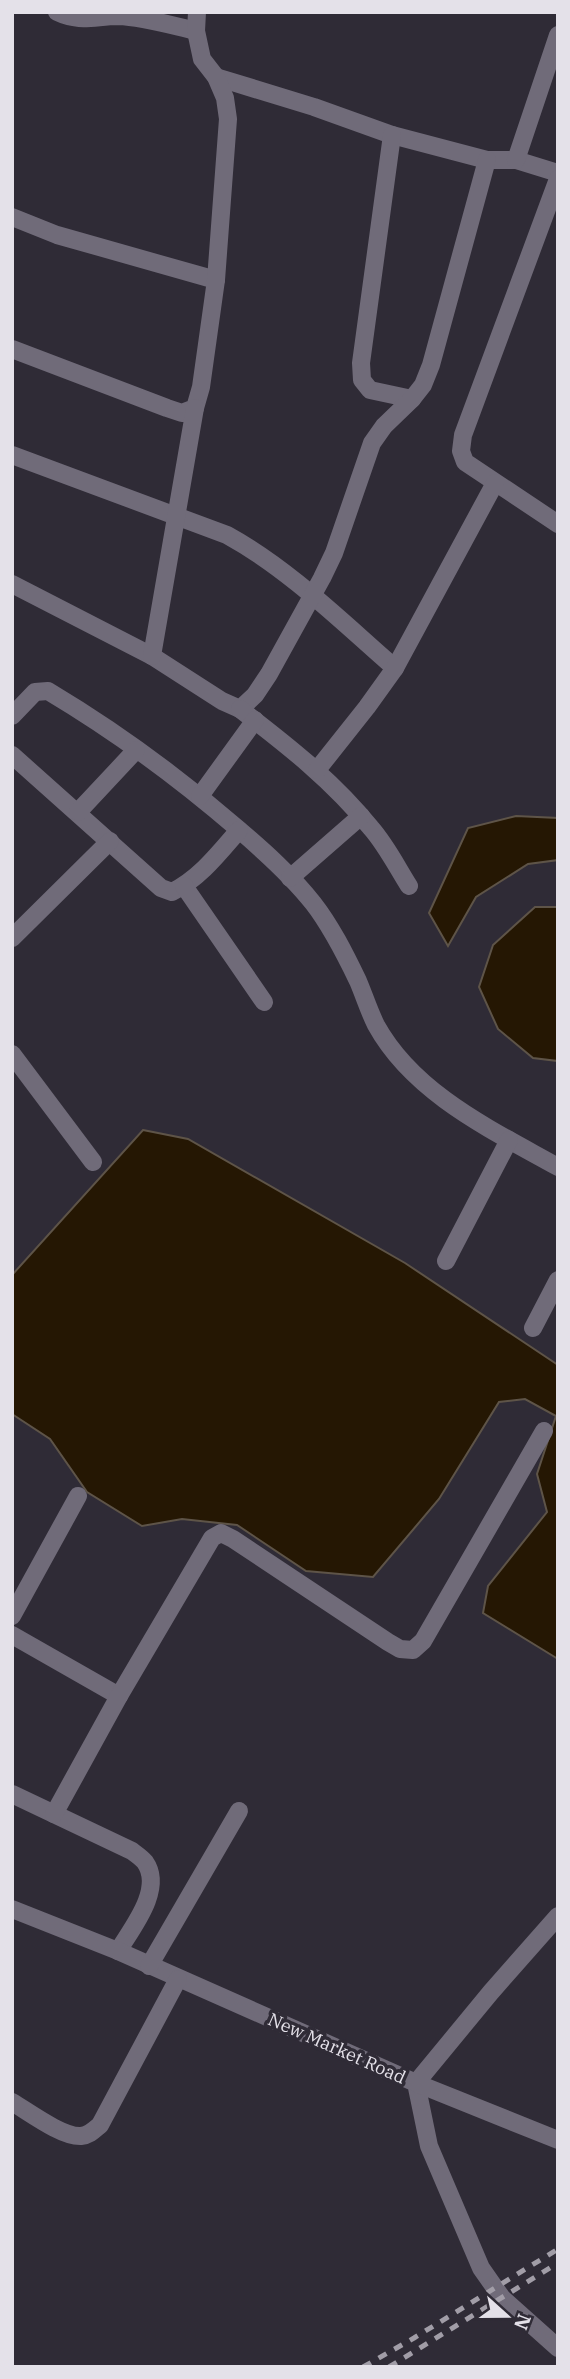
<svg xmlns="http://www.w3.org/2000/svg" width="570" height="2379" font-family="'IBM Plex Serif',serif">
  <rect width="100%" height="100%" fill="#2f2b36"/>
  <g fill="#251703" stroke="#5e5448" stroke-width="2">
    <polygon points="516,816 558,818 558,860 528,864 476,897 448,946 429,913 468,828"/>
    <polygon points="535,907 558,907 558,1061 533,1058 498,1029 479,987 493,945"/>
    <polygon points="143,1130 188,1139 405,1263 558,1365 558,1659 483,1613 488,1586 547,1512 537,1474 556,1416 525,1399 499,1402 439,1499 373,1577 306,1571 237,1525 182,1519 142,1526 87,1492 50,1439 12,1414 12,1275"/>
  </g>
  <g fill="none" stroke-linecap="round" stroke-linejoin="round">
    <g stroke="#706b79" stroke-width="18">
      <path d="M57 12C80 23 95 16 118 16 144 17 170 25 196 31"/>
      <polyline points="216,77 314,107 392,135 487,160 516,160 558,173"/>
      <polyline points="392,135 361,363 362,380 370,390 412,399"/>
      <polyline points="516,160 558,35"/>
      <polyline points="558,179 463,435 461,451 465,462 558,524"/>
      <polyline points="12,217 57,235 216,280"/>
      <polyline points="12,349 167,408 182,413 195,408 201,387 216,280 228,119 225,98 216,77 202,59 196,31 197,12"/>
      <path d="M12 455 227 535C289 569 342 622 395 668"/>
      <polyline points="12,584 152,656 222,701 240,709 255,695 269,674 322,578 334,553 372,443 384,426 412,399 423,385 431,365 487,160"/>
      <polyline points="152,656 195,408"/>
      <path d="M240 709C287 745 333 781 371 828 386 845 397 867 409 886"/>
      <path d="M12 716 35 692 48 691C115 731 179 778 237 828 264 851 291 875 313 903 331 926 345 954 358 981 364 995 369 1011 376 1025 414 1094 492 1130 558 1167"/>
      <path d="M12 755 161 888 172 892C200 878 219 853 239 830"/>
      <polyline points="317,770 367,707 395,668 495,483"/>
      <polyline points="200,796 255,720"/>
      <polyline points="78,812 136,750"/>
      <polyline points="290,878 361,816"/>
      <polyline points="184,886 264,1002"/>
      <polyline points="12,938 110,841"/>
      <polyline points="12,1054 93,1162"/>
      <polyline points="446,1261 509,1140"/>
      <polyline points="533,1328 558,1280"/>
      <polyline points="12,1616 78,1496"/>
      <polyline points="12,1635 119,1696"/>
      <path d="M12 1794 132 1851C136 1854 142 1858 145 1862 164 1889 132 1928 118 1951"/>
      <polyline points="54,1814 119,1696 212,1538 221,1533 233,1539 388,1642 400,1649 413,1650 423,1641 544,1431"/>
      <polyline points="12,1909 118,1951 416,2083 429,2146 481,2268 502,2298 558,2348"/>
      <polyline points="558,1916 491,1992 416,2083 558,2140"/>
      <polyline points="149,1966 239,1811"/>
      <path d="M12 2102C29 2112 62 2137 81 2136 90 2135 94 2130 100 2125L178 1979"/>
    </g>
    <g stroke="#a19da7" stroke-width="5" stroke-dasharray="9 9" stroke-linecap="butt">
      <polyline points="363,2367 414,2338 558,2249"/>
      <polyline points="389,2367 558,2263"/>
    </g>
  </g>
  <g text-anchor="middle" dominant-baseline="central" stroke-width="7" stroke-linejoin="round" paint-order="stroke">
    <g font-size="18" fill="#e4e1e9" stroke="#2f2b36">
      <text transform="translate(337 2048) rotate(24)">New Market Road</text>
    </g>
  </g>
  <rect width="570" height="2379" fill="none" stroke="#e4e1e9" stroke-width="28"/>
  <g transform="translate(507 2316) rotate(111)" stroke="#2f2b36" stroke-width="5" paint-order="stroke">
  <path d="M0-5L12 26L0 18L-12 26Z" fill="#e4e1e9"/>
  <text y="-10" font-size="19" font-weight="bold" text-anchor="middle" fill="#e4e1e9">N</text>
  </g>
</svg>
